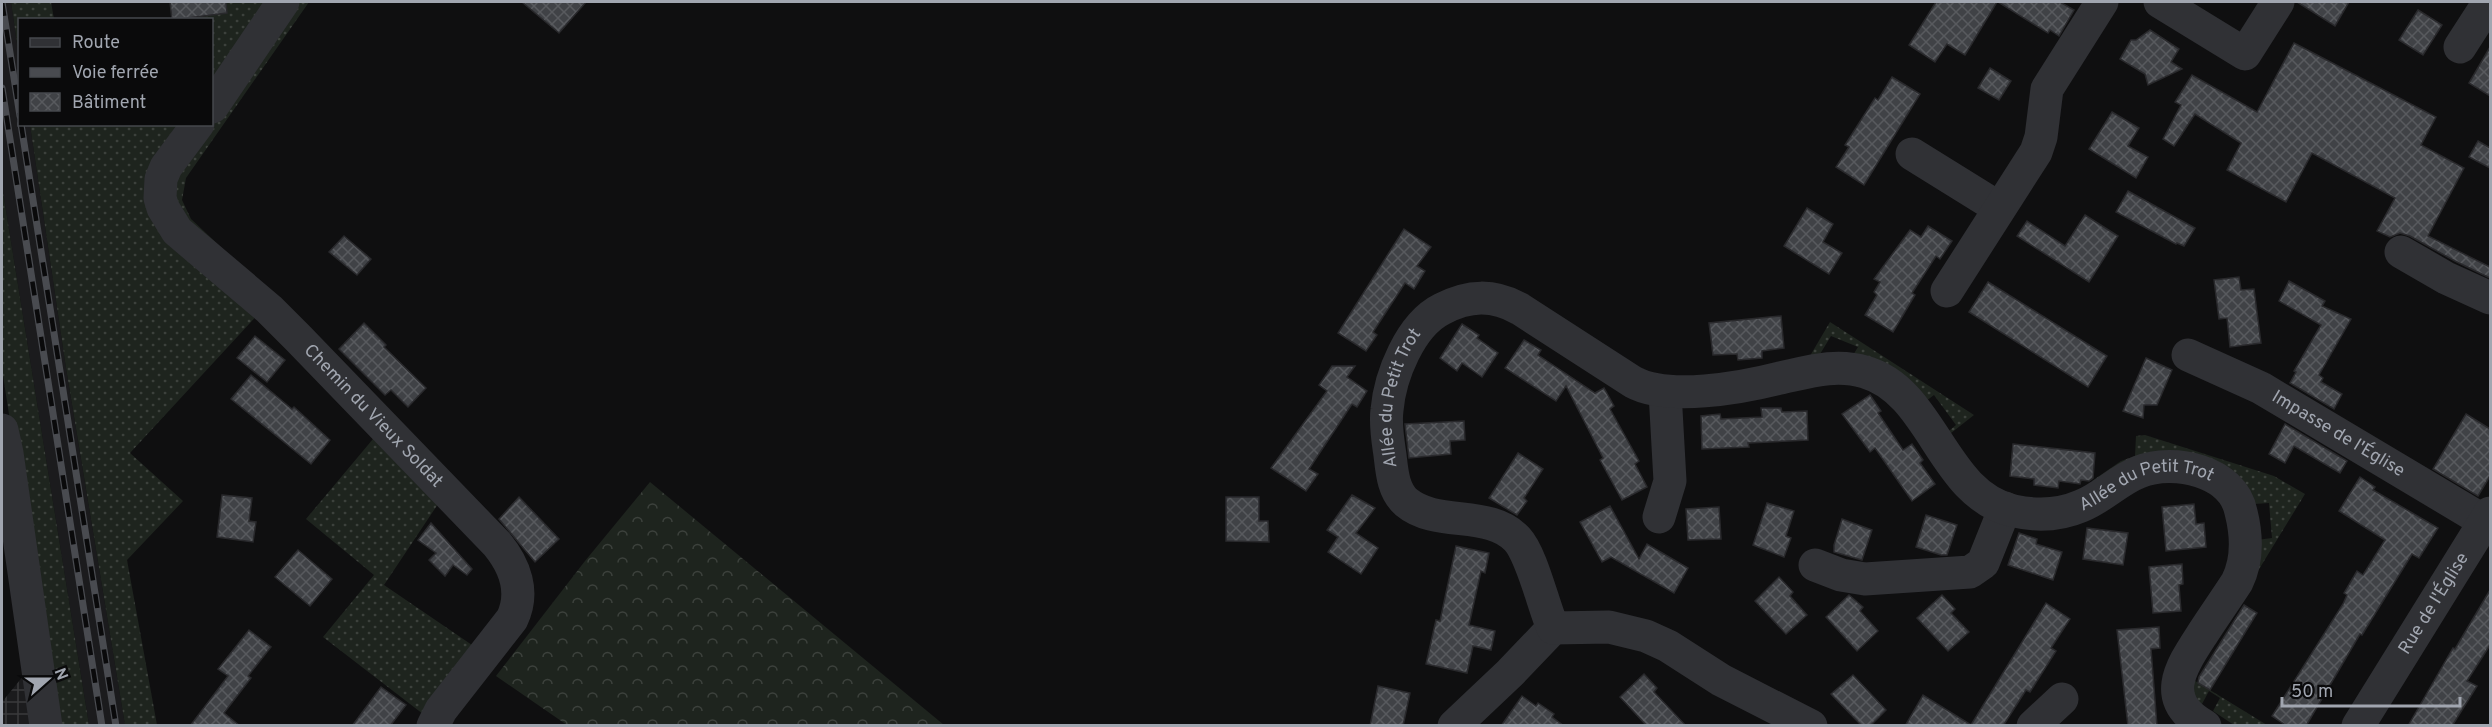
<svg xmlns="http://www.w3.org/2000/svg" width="2492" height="727" font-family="Overpass,sans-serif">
  <defs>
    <pattern id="industrial-grid" width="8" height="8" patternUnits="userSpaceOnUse" patternTransform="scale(1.5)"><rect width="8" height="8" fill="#1b1b1d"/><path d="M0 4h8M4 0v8" fill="none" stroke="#39393b"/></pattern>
    <pattern id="grass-dots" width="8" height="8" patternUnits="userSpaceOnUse" patternTransform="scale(1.5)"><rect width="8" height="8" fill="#1e241e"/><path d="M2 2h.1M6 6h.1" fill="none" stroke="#3c413c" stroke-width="1.8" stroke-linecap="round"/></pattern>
    <pattern id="forest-crowns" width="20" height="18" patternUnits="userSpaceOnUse" patternTransform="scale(1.5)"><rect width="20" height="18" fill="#1e241e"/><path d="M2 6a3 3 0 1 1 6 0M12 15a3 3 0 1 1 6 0" fill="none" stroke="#3c413c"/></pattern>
    <pattern id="building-cross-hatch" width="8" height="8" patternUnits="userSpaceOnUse" patternTransform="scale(1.5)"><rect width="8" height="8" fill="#404246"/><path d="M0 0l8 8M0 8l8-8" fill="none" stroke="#585a5e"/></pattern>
  </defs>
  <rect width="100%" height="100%" fill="#0f0f10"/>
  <polygon fill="#1b1b1d" points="2,2 11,2 19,57 20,124 30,125 66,368 125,725 89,725 2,186"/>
  <polygon fill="url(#industrial-grid)" points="46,648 57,725 2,726 2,702"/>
  <g fill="url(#grass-dots)">
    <polygon points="11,2 51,2 54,19 20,20 19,57"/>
    <polygon points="221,2 309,2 186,178 182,200 191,219 274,297 130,453 183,501 127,560 157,725 125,725 66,368 30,125 212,124 212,20 183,19 213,15"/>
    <polygon points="2,186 89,725 57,725 2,369"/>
    <polygon points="1830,322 1974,415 1946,437 1944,435 1956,425 1934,395 1922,404 1850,360 1858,347 1831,336 1817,359 1807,361"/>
    <polygon points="378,433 438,504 384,585 472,645 423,714 323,637 374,575 306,519"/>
    <path d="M2145 435 2274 476 2305 494 2192 679 2267 725H2234L2213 711 2220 698 2209 691 2202 704C2192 697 2187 689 2189 677L2252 572 2257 540 2272 538 2269 503 2254 504C2239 465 2182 451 2145 462 2127 467 2110 478 2095 489L2092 481 2121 461 2135 456 2136 436Z"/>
  </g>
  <polygon fill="url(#forest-crowns)" points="650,482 944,725 567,725 496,676 585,561"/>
  <g fill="url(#building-cross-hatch)" stroke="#29292c" stroke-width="1.5">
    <polygon points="170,2 226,2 227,13 172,20"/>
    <polygon points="522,2 586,2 559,33"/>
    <polygon points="1936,2 1997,2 1965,55 1947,44 1935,62 1909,45"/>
    <polygon points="1998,2 2060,2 2074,10 2059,36 2050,30 2048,33"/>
    <polygon points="2297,2 2349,2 2335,26"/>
    <polygon points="2418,10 2442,25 2423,55 2399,40"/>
    <polygon points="2150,30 2179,49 2171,62 2182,69 2148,85 2145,74 2120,59 2131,40 2136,40"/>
    <polygon points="2294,43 2436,117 2421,145 2464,168 2428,236 2490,267 2490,278 2455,261 2410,236 2400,233 2390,237 2377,231 2395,198 2312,153 2286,202 2227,170 2241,143 2195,114 2174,146 2163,139 2181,105 2175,102 2192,75 2257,112"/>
    <polygon points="2490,47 2490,96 2469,83"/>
    <polygon points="1990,68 2011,81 1999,100 1978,88"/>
    <polygon points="1892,77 1920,94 1864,185 1836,167 1849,147 1845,145 1875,98 1878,100"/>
    <polygon points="2112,112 2139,128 2128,146 2148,157 2136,178 2089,149"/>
    <polygon points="2478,141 2490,148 2490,168 2469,157"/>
    <polygon points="2128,191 2195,228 2184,246 2177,243 2176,244 2116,212"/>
    <polygon points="1807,208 1833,224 1823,242 1842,253 1829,274 1784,246"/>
    <polygon points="2085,215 2118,236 2089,282 2017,236 2027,221 2065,246"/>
    <polygon points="1928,226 1952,241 1940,259 1936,256 1912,293 1915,295 1893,332 1865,315 1877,295 1874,292 1880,282 1874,279 1910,230 1921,237"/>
    <polygon points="1404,229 1431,247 1417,266 1425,271 1414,289 1405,283 1373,332 1377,335 1366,351 1338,333"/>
    <polygon points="344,236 371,259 357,275 329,252"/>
    <polygon points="2239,277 2241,290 2254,289 2261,343 2230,347 2227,318 2219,319 2214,280"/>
    <polygon points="2289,281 2325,301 2322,306 2351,319 2319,375 2323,378 2321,382 2342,394 2334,409 2290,383 2296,372 2294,371 2321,325 2279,301"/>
    <polygon points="1988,282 2107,356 2088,387 1969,312"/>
    <polygon points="1781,316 1784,348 1762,351 1762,358 1738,360 1737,354 1713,355 1709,323"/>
    <polygon points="364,323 386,345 384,347 426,388 408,407 391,390 385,395 339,349"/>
    <polygon points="1462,324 1479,335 1477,338 1498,353 1482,377 1462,363 1457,371 1440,358"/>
    <polygon points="255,336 285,360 267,382 237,358"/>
    <polygon points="1524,340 1541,350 1538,355 1595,393 1604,388 1614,406 1610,409 1639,461 1635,464 1647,487 1622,500 1600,460 1603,458 1566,386 1556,401 1505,368"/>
    <polygon points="2146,358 2172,370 2157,405 2144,405 2143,418 2123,411"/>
    <polygon points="1332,366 1355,366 1347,377 1367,391 1357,407 1352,404 1309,469 1318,474 1306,491 1271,468 1327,391 1319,385"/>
    <polygon points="251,375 292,409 294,407 330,440 311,464 231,399"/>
    <polygon points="1870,395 1881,411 1878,413 1903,450 1912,444 1923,460 1920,463 1935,484 1912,501 1875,448 1870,452 1842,414"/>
    <polygon points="1761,408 1781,408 1782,412 1807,411 1808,440 1748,443 1749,447 1702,449 1701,416 1720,414 1721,419 1762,417"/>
    <polygon points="2466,414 2490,429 2490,476 2478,496 2433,469"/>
    <polygon points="1464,421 1465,440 1450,441 1451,454 1409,458 1405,424"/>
    <polygon points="2285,424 2347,461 2340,473 2294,446 2285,463 2269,454"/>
    <polygon points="2013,444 2095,453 2093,478 2089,481 2081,480 2080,484 2059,481 2058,488 2034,485 2034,479 2010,476"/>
    <polygon points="1518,453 1543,469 1524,498 1527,501 1517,515 1489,498"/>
    <polygon points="2360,477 2375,487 2373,490 2438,528 2419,558 2412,554 2362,635 2360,634 2306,726 2287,726 2272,716 2343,604 2347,595 2344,593 2357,571 2363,575 2385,540 2339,511"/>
    <polygon points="222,495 252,498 249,521 256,522 253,542 217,537"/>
    <polygon points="1352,495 1375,508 1356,533 1378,548 1361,574 1328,552 1338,537 1327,530"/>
    <polygon points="519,497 559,539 535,562 499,519"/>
    <polygon points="1226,497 1259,497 1259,521 1268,521 1269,542 1226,541"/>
    <polygon points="1767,503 1794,511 1786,536 1791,538 1784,557 1753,545"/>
    <polygon points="2194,504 2196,524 2204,523 2206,547 2166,551 2162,507"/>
    <polygon points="1610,506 1639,559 1647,544 1688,568 1674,593 1611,557 1602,562 1580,522"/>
    <polygon points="1719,507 1721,539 1688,540 1686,509"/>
    <polygon points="1926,515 1957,525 1947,555 1941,555 1916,547"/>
    <polygon points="1842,519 1872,530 1862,560 1834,552 1834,545"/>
    <polygon points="431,523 472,569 467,575 453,565 445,576 429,560 436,553 418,540"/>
    <polygon points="2087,528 2128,533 2123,565 2083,559"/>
    <polygon points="2019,533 2037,539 2036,544 2062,552 2053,580 2008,565"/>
    <polygon points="1456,546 1489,553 1485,573 1481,571 1469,625 1495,631 1491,650 1473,646 1467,673 1426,664 1436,620 1440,621"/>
    <polygon points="298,550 332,579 310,606 275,577"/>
    <polygon points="2182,564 2183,584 2179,585 2181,611 2153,613 2149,567"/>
    <polygon points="1779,577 1793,592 1790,596 1807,615 1786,634 1755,601"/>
    <polygon points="2490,590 2490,645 2467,681 2477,686 2452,726 2408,726 2453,648 2455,649"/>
    <polygon points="1849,595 1863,607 1860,611 1878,631 1857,651 1826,617"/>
    <polygon points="1942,595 1955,609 1951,613 1969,632 1948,651 1917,618"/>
    <polygon points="2046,603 2070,619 2051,648 2056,651 2030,692 2026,690 2003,726 1905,726 1923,695 1971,725"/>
    <polygon points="2244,605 2257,613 2210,690 2198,683 2199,677"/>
    <polygon points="2159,627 2160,648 2151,649 2157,726 2128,726 2117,630"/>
    <polygon points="249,630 271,647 248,676 251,678 224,713 240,726 190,726 228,676 218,669"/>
    <polygon points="1644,674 1657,688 1654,692 1686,726 1647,726 1620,697"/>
    <polygon points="1853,675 1886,710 1870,726 1862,726 1831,694"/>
    <polygon points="1378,686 1410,693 1403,726 1370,726"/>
    <polygon points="381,687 406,705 390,726 352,726"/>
    <polygon points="1522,696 1536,706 1538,703 1554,714 1552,717 1564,726 1501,726"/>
  </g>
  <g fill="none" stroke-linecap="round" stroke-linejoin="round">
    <g stroke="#303135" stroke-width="33">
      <polyline points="2160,2 2245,54 2278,2"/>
      <polyline points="2460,47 2489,2"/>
      <polyline points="212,107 283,2"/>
      <path id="s1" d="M198 124 166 167 161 179 160 198 163 208 177 231 269 309 298 338 497 544C515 566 525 592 512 619L441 710 433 726"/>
      <polyline points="1912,154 1999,208"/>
      <polyline points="2401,252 2446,278 2490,298"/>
      <polyline points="1947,291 2036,152 2041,137 2047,89 2102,2"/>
      <path id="s2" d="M2188 355 2261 388 2484 521"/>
      <polyline points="2,430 7,453 46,726"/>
      <polyline points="1659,517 1670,481 1665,392"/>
      <polyline points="1815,565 1841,575 1865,579 1970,572 1983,563 2005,508"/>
      <polyline points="1454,726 1510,673 1553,628"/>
      <path id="s3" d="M1811 726 1721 680 1668 646 1646 636 1609 627 1553 628C1543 605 1532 555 1517 539 1489 509 1437 528 1406 502 1393 490 1392 472 1390 455 1388 441 1385 425 1387 410 1390 376 1410 325 1442 309 1469 295 1493 294 1520 309L1633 382C1668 401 1741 388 1780 378 1808 372 1836 363 1865 372 1934 392 1941 495 2014 511 2036 516 2060 515 2081 506 2102 498 2118 480 2139 472 2174 458 2233 471 2241 512 2247 536 2248 560 2237 582 2226 599 2214 616 2203 633 2181 667 2158 699 2205 726"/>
      <polyline points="2033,726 2062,699"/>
      <path id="s4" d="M2358 726 2490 513"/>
    </g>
    <g stroke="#494b50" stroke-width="7">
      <g id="rail">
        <polyline points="2,2 20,116"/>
        <polyline points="2,88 102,726"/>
        <polyline points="21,124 116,726"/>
      </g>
    </g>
    <use href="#rail" stroke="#0a0a0b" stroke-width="4.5" stroke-dasharray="14" stroke-linecap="butt"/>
  </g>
  <g text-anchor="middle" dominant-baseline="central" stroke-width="6" stroke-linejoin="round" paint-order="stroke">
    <g font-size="18" fill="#a1a6b0" stroke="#0a0a0b">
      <text stroke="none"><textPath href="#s3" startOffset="608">Allée du Petit Trot</textPath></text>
      <text stroke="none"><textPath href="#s1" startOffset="393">Chemin du Vieux Soldat</textPath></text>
      <text stroke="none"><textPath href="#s2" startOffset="170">Impasse de l'Église</textPath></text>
      <text stroke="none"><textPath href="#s3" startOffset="1514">Allée du Petit Trot</textPath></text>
      <text stroke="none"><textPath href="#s4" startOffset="144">Rue de l'Église</textPath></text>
    </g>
  </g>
  <rect width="2492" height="727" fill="none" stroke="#a1a6b0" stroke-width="6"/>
  <rect x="18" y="18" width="195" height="108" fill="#0a0a0b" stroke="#46484d" stroke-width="1.5"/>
  <rect x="30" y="38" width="30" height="9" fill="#303135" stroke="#46484d" stroke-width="1.5"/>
  <text x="72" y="48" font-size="18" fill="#a1a6b0">Route</text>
  <rect x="30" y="68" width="30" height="9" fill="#494b50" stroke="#46484d" stroke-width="1.5"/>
  <text x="72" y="78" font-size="18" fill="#a1a6b0">Voie ferrée</text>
  <rect x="30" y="93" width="30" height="18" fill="url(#building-cross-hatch)" stroke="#46484d" stroke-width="1.5"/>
  <text x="72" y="108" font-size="18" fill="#a1a6b0">Bâtiment</text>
  <g transform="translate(48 679) rotate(69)" stroke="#0a0a0b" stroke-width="4.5" paint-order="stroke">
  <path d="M0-4.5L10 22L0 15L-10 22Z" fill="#a1a6b0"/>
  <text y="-9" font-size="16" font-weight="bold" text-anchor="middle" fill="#a1a6b0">N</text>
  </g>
  <path d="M2282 697v9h178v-9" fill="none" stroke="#a1a6b0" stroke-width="3"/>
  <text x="2291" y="697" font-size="18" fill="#a1a6b0" stroke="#0a0a0b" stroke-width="4.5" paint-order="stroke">50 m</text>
</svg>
